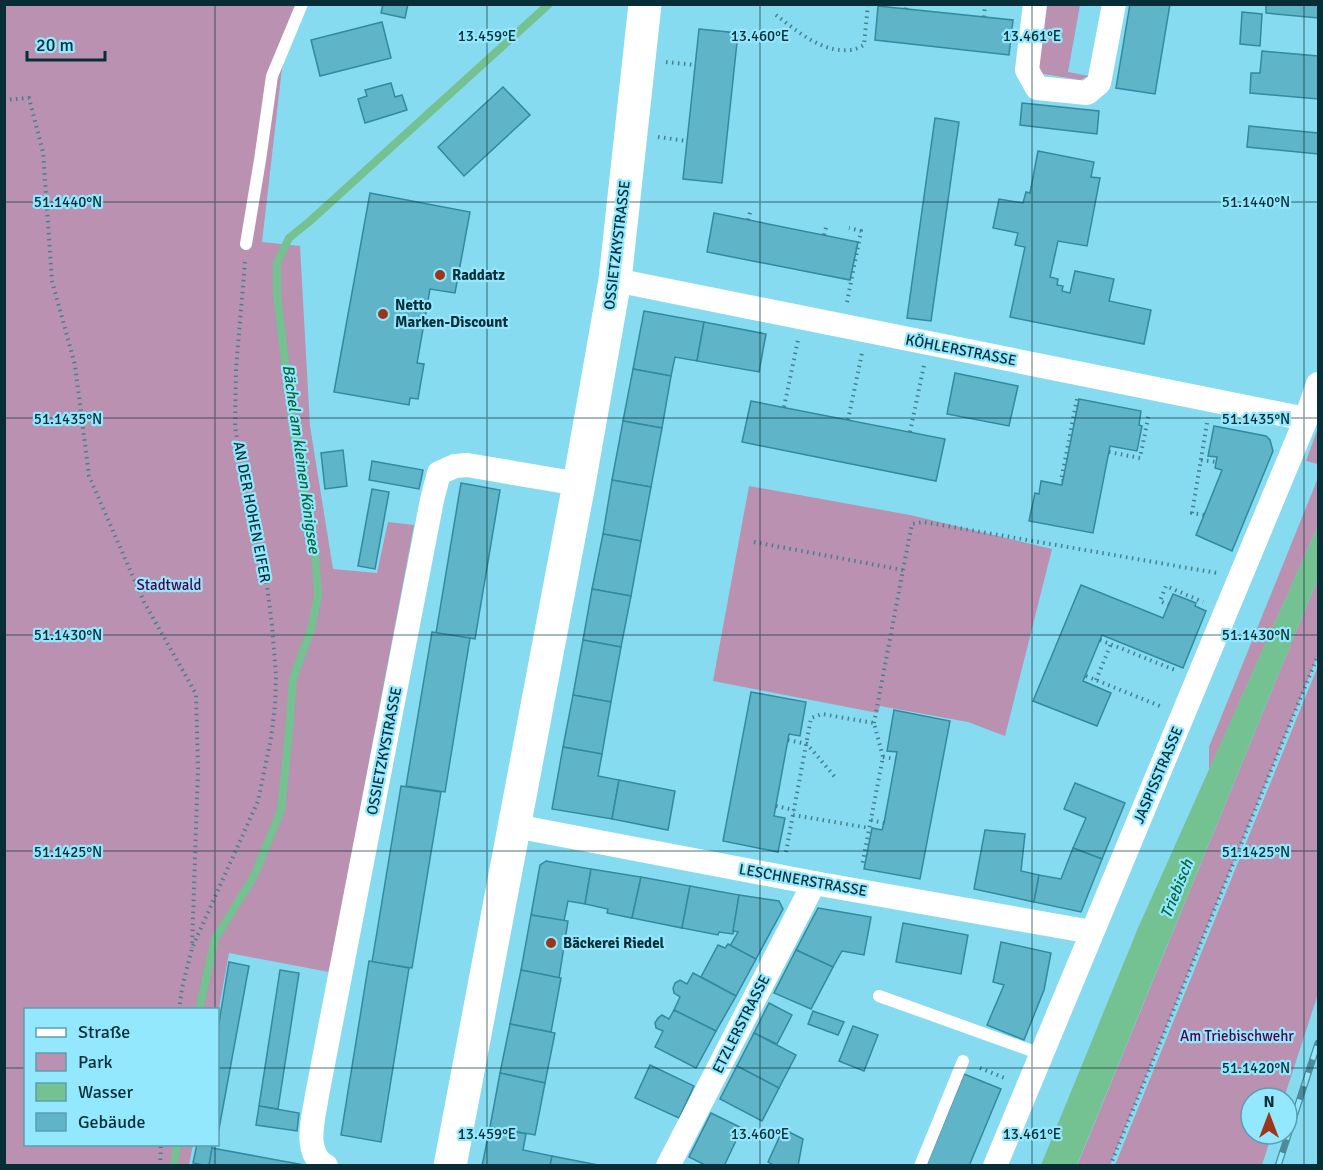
<svg xmlns="http://www.w3.org/2000/svg" width="1323" height="1170" font-family="Signika,sans-serif">
  <rect width="100%" height="100%" fill="#86dbf0"/>
  <g fill="#ba91b0">
    <polygon points="5,5 298,5 295,29 282,68 262,242 300,246 310,426 333,569 377,573 388,522 414,525 329,972 229,953 218,1014 218,1010 26,1010 26,1144 193,1145 189,1165 5,1166"/>
    <polygon points="1039,5 1080,5 1068,72 1089,76 1080,80 1038,73"/>
    <polygon points="1318,428 1318,464 1306,461"/>
    <polygon points="1318,478 1318,526 1209,770 1209,747"/>
    <polygon points="749,486 910,515 1052,549 1005,736 968,722 880,706 878,713 713,681"/>
    <polygon points="1318,578 1318,655 1110,1165 1077,1166"/>
    <polygon points="1318,666 1318,994 1284,1098 1251,1098 1251,1134 1272,1134 1262,1165 1115,1165"/>
  </g>
  <polygon fill="#74c191" points="1318,526 1318,578 1077,1165 1041,1165 1138,928"/>
  <g fill="none" stroke-linecap="round" stroke-linejoin="round">
    <g stroke="#74c191" stroke-width="8">
      <polyline points="199,1010 215,939 254,876 281,810 289,732 293,679 311,629 318,596 315,554 293,428 277,295 277,263 289,238 310,221 549,4"/>
      <polyline points="174,1166 177,1144"/>
    </g>
  </g>
  <g fill="#5fb4c8" stroke="#318a9d" stroke-width="1.5">
    <polygon points="383,4 408,4 405,18 381,13"/>
    <polygon points="1130,4 1170,4 1155,94 1116,88"/>
    <polygon points="1266,4 1318,4 1318,18 1266,13"/>
    <polygon points="878,6 1013,20 1009,55 875,40"/>
    <polygon points="1242,12 1262,14 1260,46 1240,44"/>
    <polygon points="382,22 391,58 320,76 311,40"/>
    <polygon points="699,29 738,33 722,183 683,179"/>
    <polygon points="1262,51 1318,56 1318,99 1250,93 1251,73 1260,73"/>
    <polygon points="391,83 395,97 402,95 407,110 365,123 358,99 367,96 365,90"/>
    <polygon points="503,87 530,115 464,176 438,147"/>
    <polygon points="1022,103 1099,111 1097,134 1020,125"/>
    <polygon points="935,118 959,122 931,321 907,318"/>
    <polygon points="1249,126 1318,133 1318,154 1247,147"/>
    <polygon points="1038,151 1094,162 1091,177 1100,178 1087,246 1058,241 1050,277 1058,279 1057,285 1063,286 1062,291 1070,293 1075,271 1114,279 1109,301 1151,310 1144,344 1010,317 1025,247 1015,245 1018,233 993,228 999,199 1023,203 1026,192 1030,193"/>
    <polygon points="370,193 470,212 455,293 430,289 417,363 424,364 418,399 410,398 409,405 334,392"/>
    <polygon points="714,213 858,242 850,280 707,252"/>
    <polygon points="644,311 704,322 697,361 675,357 671,376 633,369"/>
    <polygon points="704,322 766,334 759,372 697,361"/>
    <polygon points="633,369 671,376 662,428 623,421"/>
    <polygon points="955,373 1018,386 1009,426 947,414"/>
    <polygon points="1079,399 1141,411 1139,425 1142,426 1137,451 1110,446 1093,533 1029,521 1035,493 1039,494 1041,481 1062,485"/>
    <polygon points="751,401 945,439 936,481 742,442"/>
    <polygon points="623,421 662,428 651,487 612,480"/>
    <polygon points="1214,426 1266,436 1270,440 1273,451 1232,551 1196,535 1222,470 1215,468 1217,457 1208,456"/>
    <polygon points="343,450 347,486 325,489 321,453"/>
    <polygon points="372,461 423,470 419,489 369,480"/>
    <polygon points="612,480 651,487 641,541 603,534"/>
    <polygon points="461,483 500,490 475,639 436,633"/>
    <polygon points="372,489 389,492 375,569 358,566"/>
    <polygon points="603,534 641,541 631,596 592,589"/>
    <polygon points="1081,585 1163,618 1173,594 1196,603 1195,606 1206,611 1183,668 1102,635 1083,681 1111,693 1097,726 1033,701"/>
    <polygon points="592,589 631,596 621,647 583,640"/>
    <polygon points="432,632 470,638 445,792 406,786"/>
    <polygon points="583,640 621,647 611,702 573,695"/>
    <polygon points="751,692 806,702 800,736 789,734 774,816 785,818 778,852 723,841"/>
    <polygon points="573,695 611,702 602,754 563,747"/>
    <polygon points="894,710 950,721 920,879 864,869 872,828 882,830 884,823 897,752 887,751"/>
    <polygon points="563,747 602,754 598,776 619,780 612,819 552,809"/>
    <polygon points="619,780 675,791 668,830 612,819"/>
    <polygon points="1075,783 1125,803 1102,859 1073,848 1086,818 1064,809"/>
    <polygon points="401,786 441,792 412,968 372,962"/>
    <polygon points="985,830 1025,834 1021,871 1039,875 1034,902 974,889"/>
    <polygon points="1073,848 1102,859 1081,912 1034,902 1039,875 1061,879"/>
    <polygon points="546,861 591,869 585,904 568,901 564,921 531,915 540,865"/>
    <polygon points="591,869 641,877 632,918 607,913 608,909 585,904"/>
    <polygon points="641,877 690,886 682,928 632,918"/>
    <polygon points="690,886 739,895 733,934 719,932 718,935 682,928"/>
    <polygon points="739,895 779,901 783,909 756,959 730,946 738,932 733,931"/>
    <polygon points="818,908 871,917 864,955 842,951 833,967 796,950"/>
    <polygon points="531,915 568,921 559,978 521,970"/>
    <polygon points="903,923 968,935 961,974 896,962"/>
    <polygon points="1001,942 1051,953 1044,990 1024,1040 987,1025 1004,985 993,982"/>
    <polygon points="728,944 756,959 736,996 701,977 718,945 725,948"/>
    <polygon points="796,950 833,967 811,1009 774,993"/>
    <polygon points="369,961 409,968 381,1142 341,1135"/>
    <polygon points="229,962 249,966 219,1129 218,1128 218,1029"/>
    <polygon points="280,970 299,973 278,1109 259,1106"/>
    <polygon points="521,970 561,978 551,1032 510,1024"/>
    <polygon points="693,973 736,996 716,1031 674,1010 680,997 674,993 673,988 675,983 680,980 687,984"/>
    <polygon points="769,1003 792,1015 777,1044 754,1033"/>
    <polygon points="674,1010 716,1031 696,1068 655,1047 663,1031 656,1028 655,1023 658,1018 662,1015 669,1019"/>
    <polygon points="813,1011 844,1022 838,1035 808,1024"/>
    <polygon points="510,1024 555,1033 545,1083 500,1073"/>
    <polygon points="853,1026 878,1035 864,1071 839,1061"/>
    <polygon points="754,1033 796,1055 779,1088 737,1066"/>
    <polygon points="650,1065 694,1086 679,1118 635,1098"/>
    <polygon points="737,1066 779,1088 762,1121 720,1099"/>
    <polygon points="500,1073 545,1083 535,1135 490,1127"/>
    <polygon points="964,1074 1001,1089 969,1166 926,1166"/>
    <polygon points="259,1106 299,1113 297,1131 256,1125"/>
    <polygon points="711,1113 742,1128 724,1166 707,1166 689,1157"/>
    <polygon points="490,1127 526,1134 523,1150 552,1156 550,1166 482,1166"/>
    <polygon points="783,1129 803,1139 798,1166 775,1166 768,1162"/>
    <polygon points="197,1144 213,1144 209,1166 193,1163"/>
    <polygon points="212,1148 304,1165 209,1166"/>
    <polygon points="552,1156 598,1165 550,1166"/>
  </g>
  <g fill="none" stroke-linecap="round" stroke-linejoin="round">
    <g stroke="#44818f" stroke-width="4" stroke-dasharray="1.5 4.5" stroke-linecap="butt">
      <polyline points="906,9 907,4"/>
      <path d="M776 15C797 31 822 53 850 50 855 50 860 47 864 45L868 4"/>
      <polyline points="984,17 985,4"/>
      <polyline points="666,62 695,65"/>
      <polyline points="4,100 29,98 43,152 52,281 75,365 89,476 144,602 196,694 198,768 192,948"/>
      <polyline points="658,137 687,141"/>
      <polyline points="748,220 751,209"/>
      <polyline points="824,235 827,224"/>
      <polyline points="847,302 861,231 849,228"/>
      <polyline points="784,407 798,340"/>
      <polyline points="848,420 862,353"/>
      <polyline points="910,432 924,365"/>
      <polyline points="1109,452 1140,458 1149,413"/>
      <polyline points="1201,460 1216,462"/>
      <polyline points="1063,481 1061,481 1077,399"/>
      <polyline points="1204,515 1192,513 1207,423"/>
      <polyline points="754,542 903,570 874,723"/>
      <polyline points="903,570 912,524 924,522 1217,573"/>
      <polyline points="1169,605 1160,601 1166,586 1203,602"/>
      <polyline points="1100,640 1175,670"/>
      <polyline points="1086,676 1160,706"/>
      <polyline points="1096,680 1111,644"/>
      <polyline points="788,740 807,744 835,777"/>
      <polyline points="883,757 896,759"/>
      <polyline points="776,806 794,810"/>
      <polyline points="793,815 869,828"/>
      <polyline points="871,820 884,823"/>
      <polyline points="786,852 811,718 822,714 874,723 883,757 862,866"/>
      <polyline points="179,1010 182,988 192,948 258,801 271,738 275,706 276,675 272,625 264,563 249,509 235,427 236,369 245,262"/>
      <polyline points="980,1068 1007,1079"/>
      <polyline points="160,1166 161,1144"/>
      <polyline points="1110,1166 1318,655"/>
    </g>
    <g stroke="#fff" stroke-width="12">
      <polyline points="246,244 260,160 272,76 302,4"/>
      <polyline points="879,996 1041,1054"/>
      <polyline points="920,1166 963,1061"/>
    </g>
    <g stroke="#fff" stroke-width="24">
      <polyline points="1035,4 1027,70 1037,88 1087,93 1099,83 1114,4"/>
      <polyline points="615,280 1306,419"/>
      <polyline points="515,826 814,883 1092,932"/>
      <path d="M326 1166C302 1153 314 1117 317 1095L432 500 439 473 455 466 467 465 579 484"/>
      <polyline points="668,1166 814,883"/>
      <polyline points="995,1166 1306,419 1318,384"/>
    </g>
    <polyline stroke="#fff" stroke-width="33" points="450,1166 579,484 615,280 645,4"/>
    <g stroke="#4b8b9a" stroke-width="7">
      <polyline id="rail" points="1278,1166 1318,1043"/>
    </g>
    <use href="#rail" stroke="#93e8fe" stroke-width="4.5" stroke-dasharray="14" stroke-linecap="butt"/>
  </g>
  <path fill="none" stroke="#072e36" stroke-width="1.5" stroke-opacity="0.45" d="M215 4V1010M487 4V1166M760 4V1166M1032 4V1166M1304 4V1166M4 202H1318M4 418H1318M4 635H1318M4 851H1318M4 1068H26M218 1068H1318M215 1144V1166"/>
  <g fill="#9d3519" stroke="#93e8fe" stroke-width="2">
    <circle cx="440" cy="275" r="6"/>
    <circle cx="383" cy="314" r="6"/>
    <circle cx="551" cy="943" r="6"/>
  </g>
  <g text-anchor="middle" dominant-baseline="central" stroke-width="4.5" stroke-linejoin="round" paint-order="stroke">
    <g font-size="15" fill="#072e36" stroke="#93e8fe">
      <text transform="translate(617 245) rotate(-83)">OSSIETZKYSTRASSE</text>
      <text transform="translate(961 350) rotate(11)">KÖHLERSTRASSE</text>
      <text transform="translate(252 512) rotate(79)">AN DER HOHEN EIFER</text>
      <text transform="translate(384 751) rotate(-79)">OSSIETZKYSTRASSE</text>
      <text transform="translate(1158 775) rotate(-67)">JASPISSTRASSE</text>
      <text transform="translate(803 880) rotate(10)">LESCHNERSTRASSE</text>
      <text transform="translate(741 1024) rotate(-63)">ETZLERSTRASSE</text>
    </g>
    <g font-size="15" font-weight="bold" fill="#072e36" stroke="#93e8fe" text-anchor="start">
      <text x="452" y="275">Raddatz</text>
      <text x="395" y="305">Netto<tspan x="395" dy="17">Marken-Discount</tspan></text>
      <text x="563" y="943">Bäckerei Riedel</text>
    </g>
    <g font-size="15" fill="#520047" stroke="#93e8fe">
      <text x="169" y="585">Stadtwald</text>
      <text x="1237" y="1036">Am Triebischwehr</text>
    </g>
    <g font-size="16" font-style="italic" fill="#0b673b" stroke="#93e8fe">
      <text transform="translate(301 459) rotate(82)">Bächel am kleinen Königsee</text>
      <text transform="translate(1177 889) rotate(-68)">Triebisch</text>
    </g>
  </g>
  <g font-size="15" text-anchor="middle" fill="#072e36" stroke="#93e8fe" stroke-width="4.5" stroke-linejoin="round" paint-order="stroke">
    <text x="487" y="41">13.459°E</text>
    <text x="760" y="41">13.460°E</text>
    <text x="1032" y="41">13.461°E</text>
    <text x="68" y="207">51.1440°N</text>
    <text x="1256" y="207">51.1440°N</text>
    <text x="68" y="424">51.1435°N</text>
    <text x="1256" y="424">51.1435°N</text>
    <text x="68" y="640">51.1430°N</text>
    <text x="1256" y="640">51.1430°N</text>
    <text x="68" y="857">51.1425°N</text>
    <text x="1256" y="857">51.1425°N</text>
    <text x="1256" y="1073">51.1420°N</text>
    <text x="487" y="1139">13.459°E</text>
    <text x="760" y="1139">13.460°E</text>
    <text x="1032" y="1139">13.461°E</text>
  </g>
  <rect width="1323" height="1170" fill="none" stroke="#072e36" stroke-width="12"/>
  <rect x="24" y="1008" width="195" height="138" fill="#93e8fe" stroke="#5b9eae" stroke-width="1.5"/>
  <rect x="36" y="1028" width="30" height="9" fill="#ffffff" stroke="#5b9eae" stroke-width="1.5"/>
  <text x="78" y="1038" font-size="18" fill="#072e36">Straße</text>
  <rect x="36" y="1053" width="30" height="18" fill="#ba91b0" stroke="#5b9eae" stroke-width="1.5"/>
  <text x="78" y="1068" font-size="18" fill="#072e36">Park</text>
  <rect x="36" y="1083" width="30" height="18" fill="#74c191" stroke="#5b9eae" stroke-width="1.5"/>
  <text x="78" y="1098" font-size="18" fill="#072e36">Wasser</text>
  <rect x="36" y="1113" width="30" height="18" fill="#5fb4c8" stroke="#5b9eae" stroke-width="1.5"/>
  <text x="78" y="1128" font-size="18" fill="#072e36">Gebäude</text>
  <g transform="translate(1269 1116)"><circle r="28" fill="#93e8fe" stroke="#5b9eae" stroke-width="1.5"/>
  <path d="M0-4.5L10 22L0 15L-10 22Z" fill="#9d3519"/>
  <text y="-9" font-size="16" font-weight="bold" text-anchor="middle" fill="#072e36">N</text>
  </g>
  <path d="M27 51v9h78v-9" fill="none" stroke="#072e36" stroke-width="3"/>
  <text x="36" y="51" font-size="18" fill="#072e36" stroke="#93e8fe" stroke-width="4.5" paint-order="stroke">20 m</text>
</svg>
